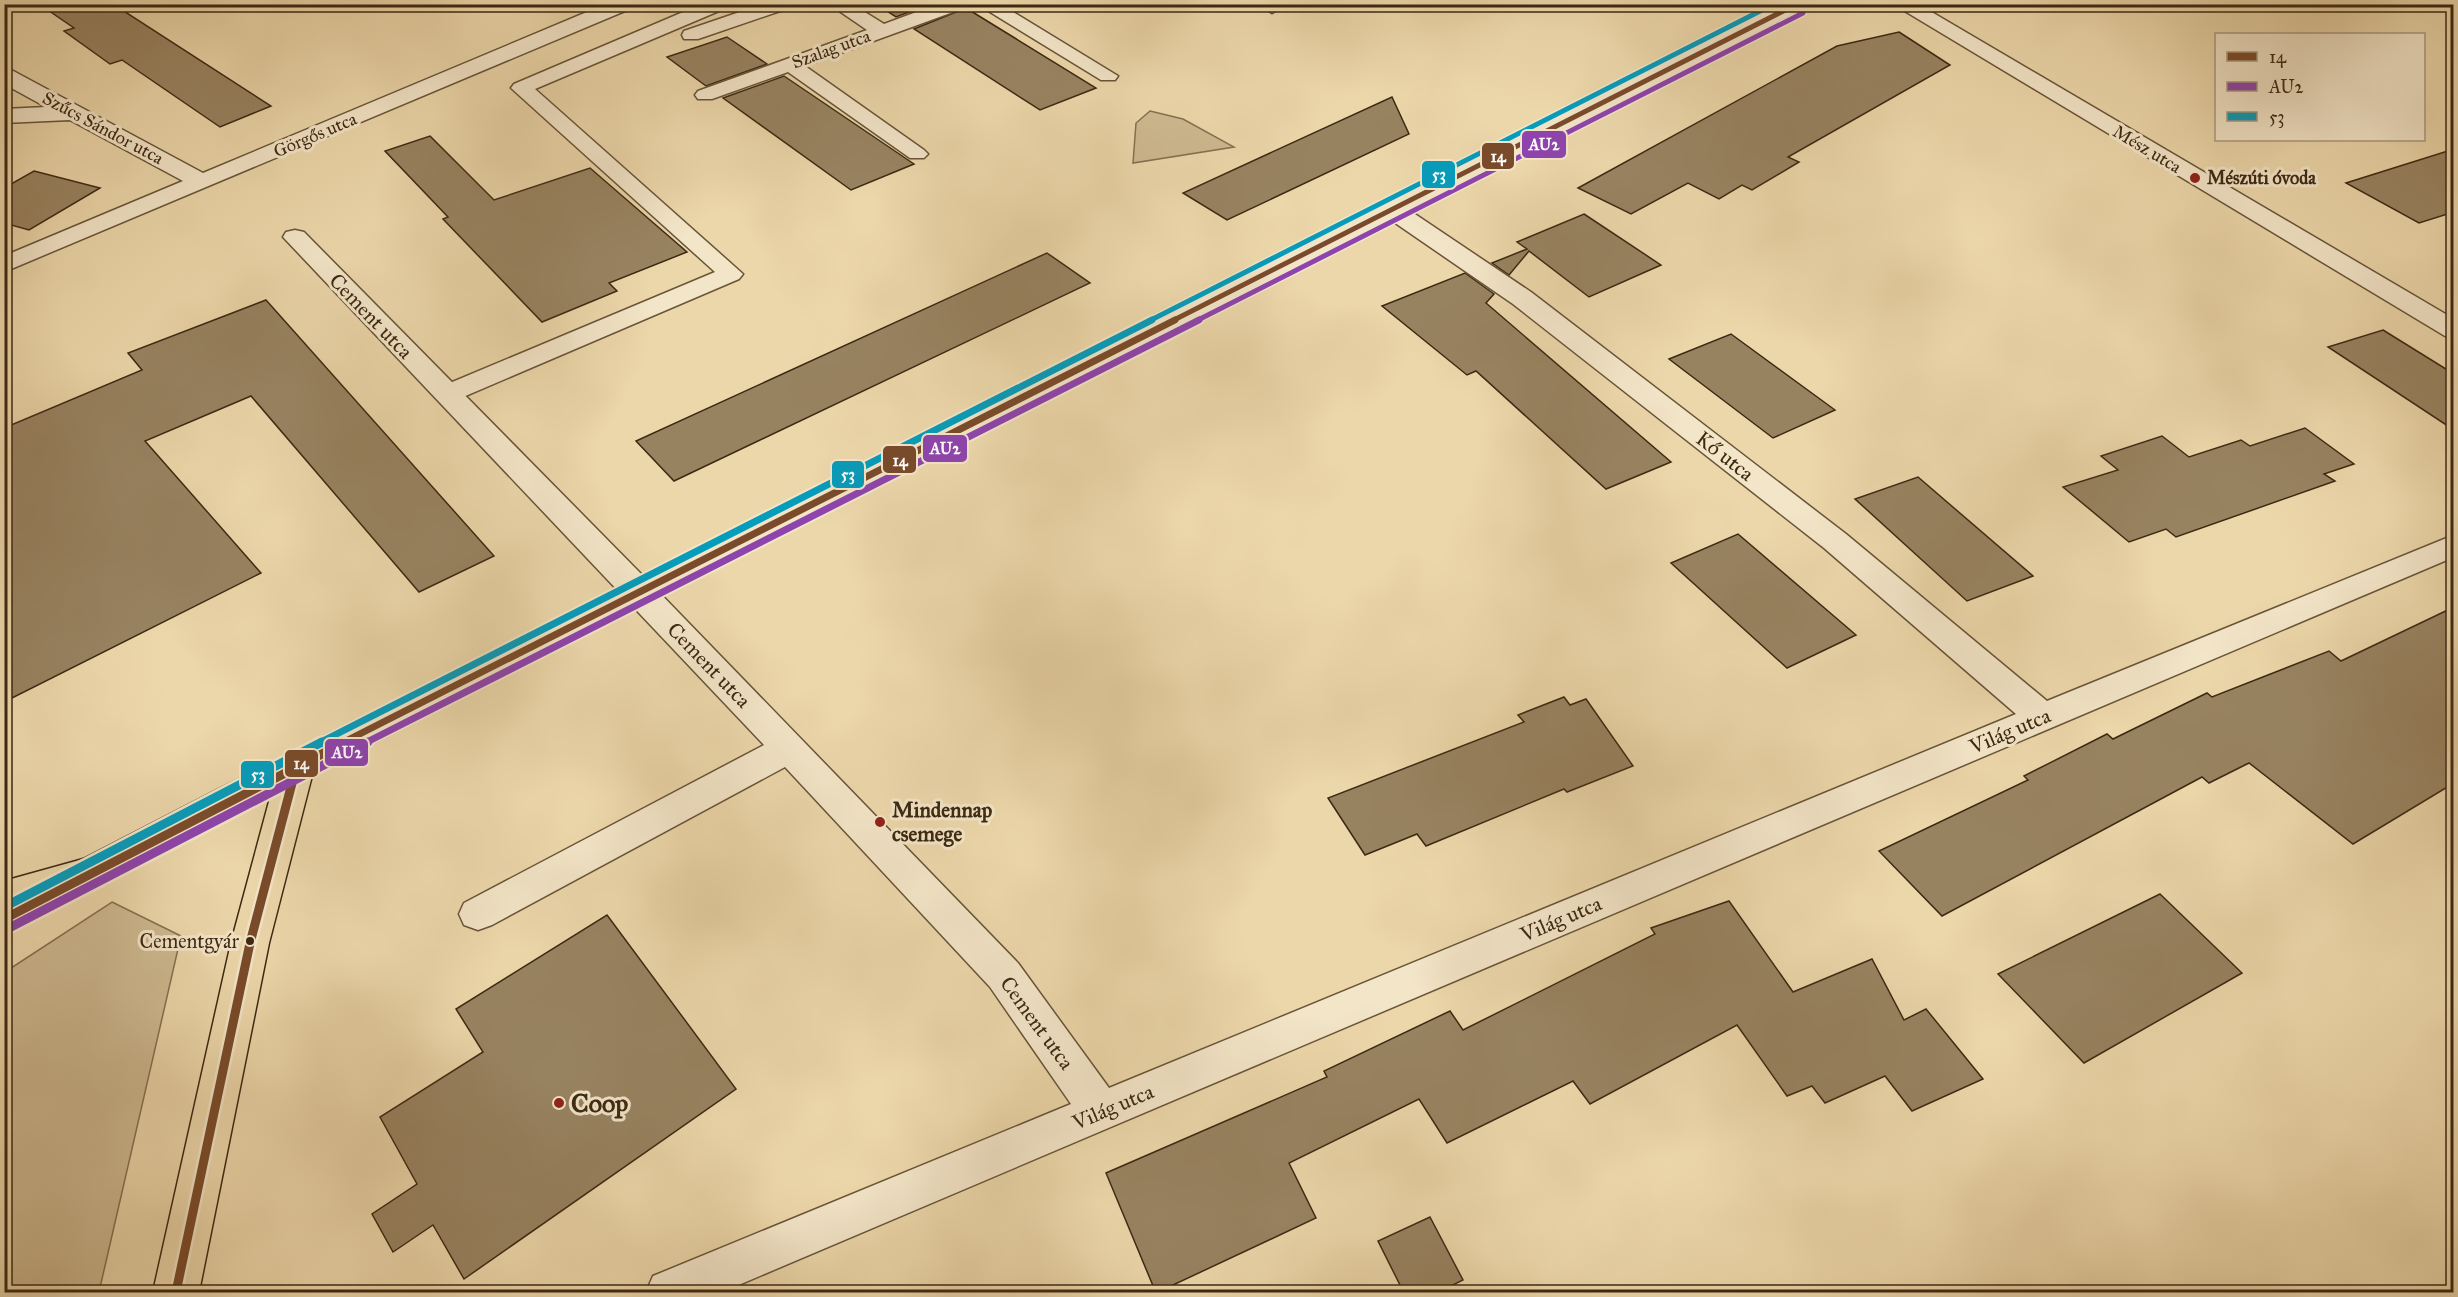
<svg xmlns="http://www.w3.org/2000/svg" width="2458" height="1297" font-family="'IM FELL Great Primer',serif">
  <rect width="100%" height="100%" fill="#ecd7aa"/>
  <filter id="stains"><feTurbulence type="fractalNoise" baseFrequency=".00333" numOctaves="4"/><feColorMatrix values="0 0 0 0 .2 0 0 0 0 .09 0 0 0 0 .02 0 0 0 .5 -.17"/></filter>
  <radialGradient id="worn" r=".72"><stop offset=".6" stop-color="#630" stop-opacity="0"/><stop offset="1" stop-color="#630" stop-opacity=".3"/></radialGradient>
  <g fill="#ceb990" stroke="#857151" stroke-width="1.5">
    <polygon points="1150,111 1183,119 1234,147 1133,163 1136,123"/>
    <polygon points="112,902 181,936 99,1292 5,1292 5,972"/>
  </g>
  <g fill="#988361" stroke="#3c2912" stroke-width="1.5">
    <polygon points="39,4 113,4 271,106 220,127 122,60 110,64 64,31 74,28"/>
    <polygon points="876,4 930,4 896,17"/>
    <polygon points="966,8 1096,88 1040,110 914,29"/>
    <polygon points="1899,32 1950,65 1788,157 1799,162 1752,190 1742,185 1719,199 1688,183 1631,214 1578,188 1837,46"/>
    <polygon points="727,37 767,64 706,86 667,57"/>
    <polygon points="784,76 914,164 851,190 723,98"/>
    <polygon points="1392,97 1409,134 1227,220 1183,193"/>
    <polygon points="430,136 494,200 590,168 687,252 609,283 617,291 542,322 443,219 448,217 385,151"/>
    <polygon points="2454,149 2454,212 2419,223 2346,183"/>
    <polygon points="34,171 100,188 29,230 4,223 4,188"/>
    <polygon points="1584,214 1661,265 1589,297 1529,251 1509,275 1492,263 1527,249 1517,242"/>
    <polygon points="1047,253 1090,283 674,481 636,441"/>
    <polygon points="1465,273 1494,294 1486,303 1671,462 1606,489 1476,371 1467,375 1382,306"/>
    <polygon points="266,300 494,556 419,592 251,396 145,441 261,573 4,702 4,428 142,370 128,353"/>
    <polygon points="2383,330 2454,374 2454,430 2328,347"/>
    <polygon points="1731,334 1835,410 1773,438 1669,359"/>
    <polygon points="2305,428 2354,464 2324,474 2335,481 2176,537 2166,529 2129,542 2063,487 2118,470 2101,456 2162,436 2189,457 2241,440 2250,446"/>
    <polygon points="1918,477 2033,576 1967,601 1855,499"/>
    <polygon points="1738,534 1856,635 1787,668 1671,563"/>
    <polygon points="2454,607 2454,783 2353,844 2249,763 2209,783 2202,777 1942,916 1879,851 2028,780 2024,776 2107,734 2113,739 2207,693 2212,697 2329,651 2341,661"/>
    <polygon points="1564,697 1570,705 1586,699 1633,766 1567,792 1564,789 1426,846 1417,834 1365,855 1328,798 1524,722 1518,715"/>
    <polygon points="2160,894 2242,973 2084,1063 1998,974"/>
    <polygon points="1729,901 1793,992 1872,959 1904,1020 1926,1009 1983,1079 1912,1111 1885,1076 1825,1103 1812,1086 1787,1096 1737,1025 1590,1104 1573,1081 1447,1143 1419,1099 1289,1163 1316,1218 1156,1293 1106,1173 1327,1077 1324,1071 1450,1011 1463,1030 1655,934 1651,928"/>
    <polygon points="607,915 736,1089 464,1279 433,1225 393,1252 372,1214 417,1184 380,1117 483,1052 456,1009"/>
    <polygon points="1430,1217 1463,1280 1437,1293 1404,1293 1378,1241"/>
  </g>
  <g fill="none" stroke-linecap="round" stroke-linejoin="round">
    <g stroke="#685438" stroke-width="3">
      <g id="lane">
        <polygon points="702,4 728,4 726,8 535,89 743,274 739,279 456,400 447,402 438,400 434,394 438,388 715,272 511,88 514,84"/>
        <polygon points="763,4 791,4 789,8 698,39 684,39 682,35 684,31"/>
        <polygon points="829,4 852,4 884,24 938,4 966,4 964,8 805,66 924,150 928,154 924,158 910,158 788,72 712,99 698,99 695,95 698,91 867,30"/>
        <polygon points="977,4 1000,4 1118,76 1115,80 1101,80"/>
        <polygon points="1259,4 1279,4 1281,7 1272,13"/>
      </g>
    </g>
    <g stroke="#685438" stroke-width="3">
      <g id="street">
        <polygon points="606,4 635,4 632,8 4,272 4,256 183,181 70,120 4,123 4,109 46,107 4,84 4,66 203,173"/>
        <polygon points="1893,4 1918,4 2454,319 2454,338 2445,336"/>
        <polygon points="1394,204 1403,206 1531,292 1846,534 2047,701 2454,535 2454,557 722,1292 646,1292 653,1276 1071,1104 990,987 785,767 492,925 478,930 464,925 459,914 464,903 764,745 283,237 286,232 295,230 304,232 652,585 1018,963 1109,1088 2016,714 1824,548 1513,304 1385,216 1382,211 1385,206"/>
      </g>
    </g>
    <g stroke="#3c2912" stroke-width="3">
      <polygon id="secondary" points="1781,4 1808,4 1805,8 241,811 4,935 4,900 215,791"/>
    </g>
    <g stroke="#3c2912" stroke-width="3">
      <g id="primary">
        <polygon points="296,754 309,758 314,768 269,943 199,1292 153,1292 231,943 278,768 283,758"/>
        <polygon points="94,856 107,861 113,872 107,883 4,913 4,881"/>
      </g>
    </g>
    <use href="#lane" fill="#f3e5c8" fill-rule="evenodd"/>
    <use href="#street" fill="#f3e5c8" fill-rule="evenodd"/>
    <use href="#secondary" fill="#f3e5c8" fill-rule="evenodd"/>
    <use href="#primary" fill="#ecd7aa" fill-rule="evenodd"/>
    <g stroke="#f3e5c8" stroke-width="8">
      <polyline id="bus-1-far2" points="1172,321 1797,4"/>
    </g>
    <g stroke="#f3e5c8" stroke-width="11">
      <polyline id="bus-1-far1" points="342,743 1175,320"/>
    </g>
    <g stroke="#f3e5c8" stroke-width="14">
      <g id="bus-1">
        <polyline points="4,919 345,742"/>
        <polyline points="176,1292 250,943 296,768"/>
      </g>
    </g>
    <g stroke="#f3e5c8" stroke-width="8">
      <polyline id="bus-2-far2" points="1196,321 1803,13"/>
    </g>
    <g stroke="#f3e5c8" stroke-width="11">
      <polyline id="bus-2-far1" points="365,743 1199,320"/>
    </g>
    <g stroke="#f3e5c8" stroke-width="14">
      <polyline id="bus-2" points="9,928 368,742"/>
    </g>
    <g stroke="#f3e5c8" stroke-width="8">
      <polyline id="bus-3-far2" points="1149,321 1774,4"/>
    </g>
    <g stroke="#f3e5c8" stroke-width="11">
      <polyline id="bus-3-far1" points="319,743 1152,320"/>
    </g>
    <g stroke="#f3e5c8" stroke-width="14">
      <polyline id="bus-3" points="4,907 322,742"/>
    </g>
    <use href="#bus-1-far2" stroke="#7a4b2a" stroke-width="5"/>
    <use href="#bus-1-far1" stroke="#7a4b2a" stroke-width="7"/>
    <use href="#bus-1" stroke="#7a4b2a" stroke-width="9"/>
    <use href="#bus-2-far2" stroke="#8e44ad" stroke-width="5"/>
    <use href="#bus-2-far1" stroke="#8e44ad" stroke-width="7"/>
    <use href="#bus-2" stroke="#8e44ad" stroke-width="9"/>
    <use href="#bus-3-far2" stroke="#069cbb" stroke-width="5"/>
    <use href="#bus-3-far1" stroke="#069cbb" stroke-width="7"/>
    <use href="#bus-3" stroke="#069cbb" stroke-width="9"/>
  </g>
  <g fill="#8f2418" stroke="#f3e5c8" stroke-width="2">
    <circle cx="2195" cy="178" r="6"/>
    <circle cx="880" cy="822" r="6"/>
    <circle cx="559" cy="1103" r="6"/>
  </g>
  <circle fill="#3c2912" stroke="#f3e5c8" stroke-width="2" cx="250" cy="941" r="5"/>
  <g text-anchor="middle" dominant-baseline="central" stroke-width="6" stroke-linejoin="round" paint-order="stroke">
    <g font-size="18" fill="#3c2912" stroke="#f3e5c8">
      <text transform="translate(831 49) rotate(-20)">Szalag utca</text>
      <text transform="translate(103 128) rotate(28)">Szűcs Sándor utca</text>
      <text transform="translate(315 135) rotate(-23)">Görgős utca</text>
      <text transform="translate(2147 149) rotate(31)">Mész utca</text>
    </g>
    <g font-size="18" font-weight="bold" fill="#3c2912" stroke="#f3e5c8" text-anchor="start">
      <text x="2207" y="178">Mészúti óvoda</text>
    </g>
    <g font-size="20" fill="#3c2912" stroke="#f3e5c8" text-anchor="end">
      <text x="239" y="941">Cementgyár</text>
    </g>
    <g font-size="21" fill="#3c2912" stroke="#f3e5c8">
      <text transform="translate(371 316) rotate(46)">Cement utca</text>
      <text transform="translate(1725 456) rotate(38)">Kő utca</text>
      <text transform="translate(709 665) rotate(46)">Cement utca</text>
      <text transform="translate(2010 731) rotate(-23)">Világ utca</text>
      <text transform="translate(1561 919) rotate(-23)">Világ utca</text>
      <text transform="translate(1037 1023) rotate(54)">Cement utca</text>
      <text transform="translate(1113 1107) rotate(-23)">Világ utca</text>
    </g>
    <g font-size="21" font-weight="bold" fill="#3c2912" stroke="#f3e5c8" text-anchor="start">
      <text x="892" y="810">Mindennap<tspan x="892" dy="24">csemege</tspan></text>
    </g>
    <g font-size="26" font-weight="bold" fill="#3c2912" stroke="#f3e5c8" text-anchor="start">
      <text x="571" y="1103">Coop</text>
    </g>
  </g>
  <g stroke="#f3e5c8" stroke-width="2">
    <rect x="1521" y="130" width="46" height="29" rx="6" fill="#8e44ad"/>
    <rect x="1481" y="142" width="34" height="28" rx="6" fill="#7a4b2a"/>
    <rect x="1421" y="160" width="35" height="29" rx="6" fill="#069cbb"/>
    <rect x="922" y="434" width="46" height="29" rx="6" fill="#8e44ad"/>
    <rect x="882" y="445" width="35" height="29" rx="6" fill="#7a4b2a"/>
    <rect x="831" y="460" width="34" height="29" rx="6" fill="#069cbb"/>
    <rect x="324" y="738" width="45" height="29" rx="6" fill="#8e44ad"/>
    <rect x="284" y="749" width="35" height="29" rx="6" fill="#7a4b2a"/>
    <rect x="240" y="760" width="35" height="29" rx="6" fill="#069cbb"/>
  </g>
  <g font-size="16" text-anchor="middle" font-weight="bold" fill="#fff">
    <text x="1544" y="150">AU2</text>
    <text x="1498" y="162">14</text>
    <text x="1439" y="180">53</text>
    <text x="945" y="454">AU2</text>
    <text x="900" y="466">14</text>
    <text x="848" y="480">53</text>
    <text x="347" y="758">AU2</text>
    <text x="301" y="769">14</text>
    <text x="258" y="780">53</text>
  </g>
  <rect width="2458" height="1297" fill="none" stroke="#ecd7aa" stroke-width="24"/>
  <rect x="6" y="6" width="2446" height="1285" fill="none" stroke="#3c2912" stroke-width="3"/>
  <rect x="12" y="12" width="2434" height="1273" fill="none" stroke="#3c2912" stroke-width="1.5"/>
  <rect x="2215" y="33" width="210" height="108" fill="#f3e5c8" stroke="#aa9a7f" stroke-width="1.5"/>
  <rect x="2227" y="52" width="30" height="9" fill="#7a4b2a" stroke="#aa9a7f" stroke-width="1.5"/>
  <text x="2269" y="63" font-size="18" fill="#3c2912">14</text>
  <rect x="2227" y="82" width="30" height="9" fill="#8e44ad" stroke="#aa9a7f" stroke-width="1.5"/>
  <text x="2269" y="93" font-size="18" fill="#3c2912">AU2</text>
  <rect x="2227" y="112" width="30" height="9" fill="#069cbb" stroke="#aa9a7f" stroke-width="1.5"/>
  <text x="2269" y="123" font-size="18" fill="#3c2912">53</text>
  <rect width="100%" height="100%" filter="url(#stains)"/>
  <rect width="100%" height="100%" fill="url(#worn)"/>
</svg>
